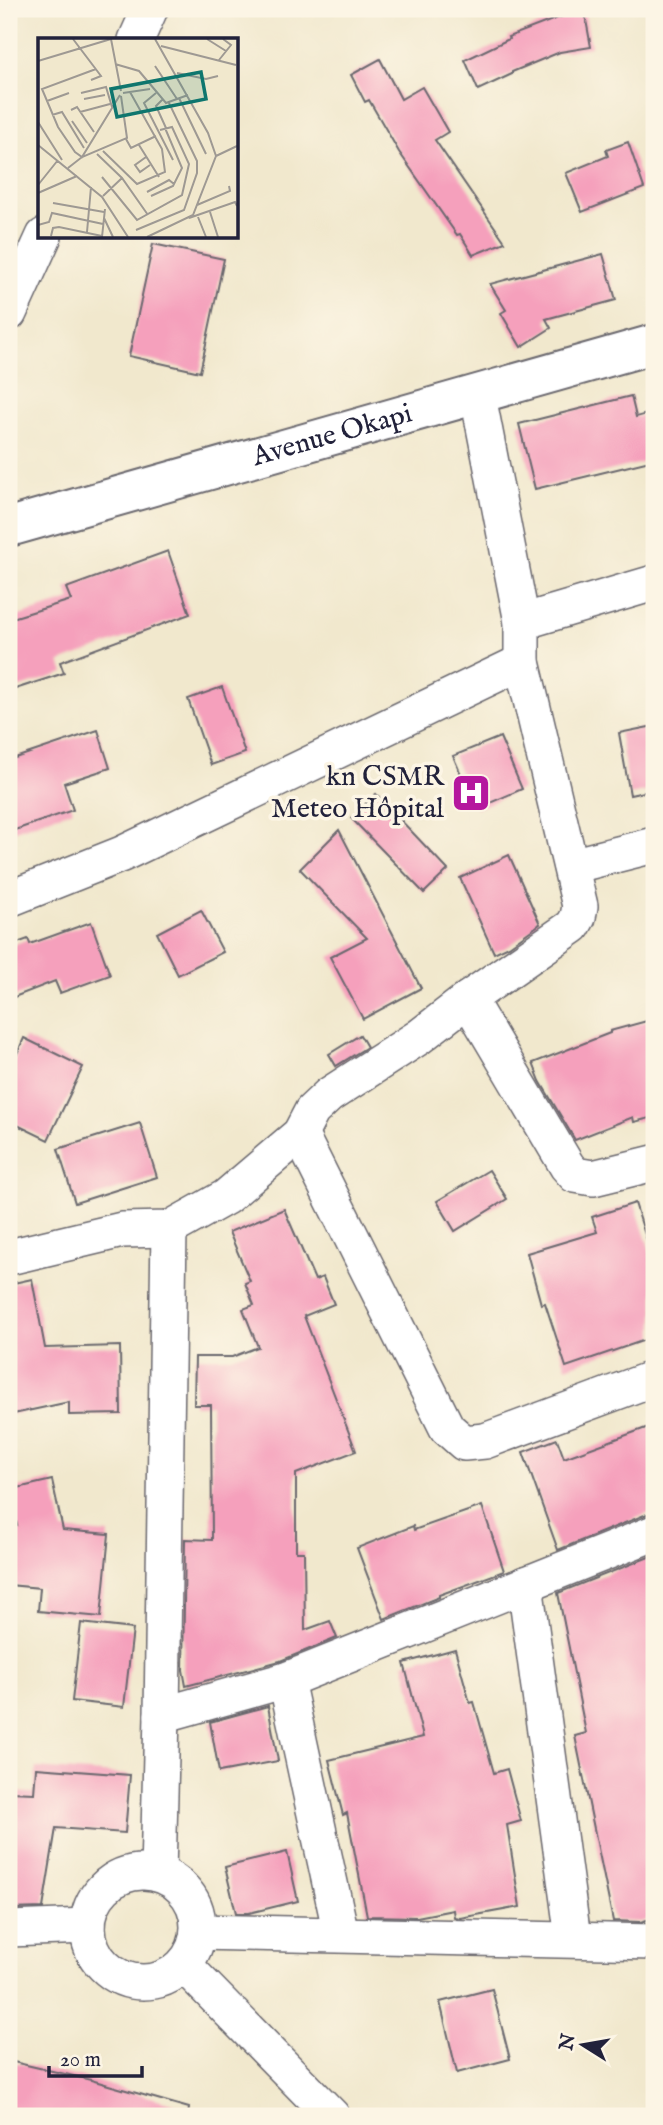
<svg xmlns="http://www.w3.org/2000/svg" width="663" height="2125" font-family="'IM FELL English',serif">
  <rect width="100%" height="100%" fill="#fcf5e5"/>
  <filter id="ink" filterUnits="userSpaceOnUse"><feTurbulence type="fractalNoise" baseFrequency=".0143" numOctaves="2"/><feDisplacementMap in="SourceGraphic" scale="14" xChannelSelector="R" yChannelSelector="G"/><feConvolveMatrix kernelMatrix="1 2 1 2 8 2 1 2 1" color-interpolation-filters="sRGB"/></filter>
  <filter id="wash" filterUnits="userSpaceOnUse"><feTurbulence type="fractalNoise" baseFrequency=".00686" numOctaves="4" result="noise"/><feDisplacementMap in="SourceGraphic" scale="28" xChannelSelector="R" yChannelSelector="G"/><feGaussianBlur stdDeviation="1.57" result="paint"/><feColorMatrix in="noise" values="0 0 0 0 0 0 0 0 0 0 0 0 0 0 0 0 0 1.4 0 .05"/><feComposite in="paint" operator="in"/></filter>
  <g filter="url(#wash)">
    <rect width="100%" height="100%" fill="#f1e8cd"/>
    <g id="blocks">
      <g fill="#f5a0bc">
        <polygon points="581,9 584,9 591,47 560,52 512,72 512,74 478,90 465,60 509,39 508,37"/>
        <polygon points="380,59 401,99 422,87 448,132 435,140 505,242 473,255 460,234 457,235 399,152 369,100 365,102 351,75"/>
        <polygon points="628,142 644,188 582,212 566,173 608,156 606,150"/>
        <polygon points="153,244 224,259 200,372 129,356"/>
        <polygon points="603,254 616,300 546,319 551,328 521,347 501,313 506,310 490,284"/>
        <polygon points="631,396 636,417 654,412 654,460 535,489 519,424"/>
        <polygon points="168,551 190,614 60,662 64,673 9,691 9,619 71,600 66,588"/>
        <polygon points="222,687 245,753 211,765 188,699"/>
        <polygon points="654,726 654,790 630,795 619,733"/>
        <polygon points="98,730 110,768 64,783 73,810 9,832 9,760"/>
        <polygon points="500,737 522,789 476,809 453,756"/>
        <polygon points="376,794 448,870 424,893 351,818"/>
        <polygon points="339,830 421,988 363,1019 330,957 367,938 300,869"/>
        <polygon points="509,855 540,924 509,946 494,953 460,878"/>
        <polygon points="201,910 223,952 178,975 157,933"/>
        <polygon points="91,922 110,975 60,993 55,981 9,999 9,946 28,939 30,944"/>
        <polygon points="654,1019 654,1117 634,1122 633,1117 575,1140 540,1081 533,1063 610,1033 610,1031"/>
        <polygon points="360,1035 367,1047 336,1066 329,1054"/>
        <polygon points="24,1038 83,1067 48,1140 9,1121 9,1071"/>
        <polygon points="140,1123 157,1177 75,1203 58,1149"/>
        <polygon points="489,1170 507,1199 455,1231 437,1201"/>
        <polygon points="635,1203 654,1263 654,1337 566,1367 545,1303 541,1304 527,1253 597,1232 592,1217"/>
        <polygon points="284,1209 315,1280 323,1277 334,1304 304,1316 356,1451 296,1474 296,1552 304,1552 305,1630 330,1621 337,1638 280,1661 186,1686 183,1670 185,1539 212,1540 211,1405 194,1405 195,1357 232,1357 258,1347 243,1309 254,1305 245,1283 250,1281 229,1232"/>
        <polygon points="32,1279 45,1348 120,1346 121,1414 69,1415 69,1402 9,1415 9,1284"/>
        <polygon points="654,1425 654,1513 647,1514 558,1550 523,1452 557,1439 564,1458"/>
        <polygon points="52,1480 63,1530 109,1534 101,1617 38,1611 40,1588 9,1585 9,1524 17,1525 9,1490"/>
        <polygon points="482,1506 504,1571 439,1595 439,1597 384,1619 357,1548 413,1526 414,1530"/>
        <polygon points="654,1555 654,1764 649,1764 654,1789 654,1918 640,1922 613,1921 575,1736 586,1733 558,1593"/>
        <polygon points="81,1623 133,1629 124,1707 72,1701"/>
        <polygon points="455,1649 470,1703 474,1702 494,1773 507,1769 521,1821 507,1825 520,1907 460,1918 454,1917 453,1910 417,1917 367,1916 347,1813 343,1815 329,1760 423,1737 404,1663"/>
        <polygon points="268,1706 278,1761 219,1772 210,1722"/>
        <polygon points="36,1768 130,1775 125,1833 56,1828 43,1908 9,1909 9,1792 34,1793"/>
        <polygon points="287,1852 298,1901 249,1913 236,1913 225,1867"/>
        <polygon points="492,1989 510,2059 457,2073 440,2002"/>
        <polygon points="9,2061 91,2080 189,2108 188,2116 9,2116"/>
      </g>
    </g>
  </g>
  <g filter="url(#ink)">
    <use href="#blocks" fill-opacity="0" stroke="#6a676e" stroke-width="2"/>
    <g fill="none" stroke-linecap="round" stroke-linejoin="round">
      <g stroke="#6a676e" stroke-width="38">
        <g id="minor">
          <polyline points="136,40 150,9"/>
          <polyline points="9,313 44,236"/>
          <polyline points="522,622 654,583"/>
          <polyline points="571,866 654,845"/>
          <polyline points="9,899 122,854 522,662"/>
          <polyline points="468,999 567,1166 575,1175 593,1178 654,1163"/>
          <polyline points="300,1134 447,1428 464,1443 485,1441 654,1378"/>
          <polyline points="9,1257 122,1230 169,1229 226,1197 300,1134 312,1111 329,1095 419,1037 468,999 573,926 578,917 580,906 522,662 522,622 478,396"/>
          <polyline points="525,1584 573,1938"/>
          <polyline points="286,1680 341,1934"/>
          <polyline points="162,1715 286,1680 654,1533"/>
          <circle cx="143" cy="1927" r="55"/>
          <polyline points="158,1874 162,1715 169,1229"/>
          <polyline points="9,1929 88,1926"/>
          <polyline points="198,1932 654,1942"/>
          <polyline points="184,1965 332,2116"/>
        </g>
      </g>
      <g stroke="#6a676e" stroke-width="42">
        <g id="tertiary">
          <path id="s1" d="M9 527 654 344"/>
        </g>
      </g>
      <use href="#minor" stroke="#fff" stroke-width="35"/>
      <use href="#tertiary" stroke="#fff" stroke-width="38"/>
    </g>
  </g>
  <defs>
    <g id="hospital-square" transform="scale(2.0125)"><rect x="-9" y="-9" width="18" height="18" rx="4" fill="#b5179e" stroke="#fcf5e5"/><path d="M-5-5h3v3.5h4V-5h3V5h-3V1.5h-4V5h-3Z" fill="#fff"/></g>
  </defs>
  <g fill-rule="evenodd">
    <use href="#hospital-square" x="471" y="793"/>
  </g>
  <g text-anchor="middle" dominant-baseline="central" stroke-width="7" stroke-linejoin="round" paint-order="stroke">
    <g font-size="28" fill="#22223b" stroke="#fcf5e5">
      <text stroke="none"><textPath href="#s1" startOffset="336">Avenue Okapi</textPath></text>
    </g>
    <g font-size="28" fill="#22223b" stroke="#fcf5e5" text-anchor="end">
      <text x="444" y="777">kn CSMR<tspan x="444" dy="32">Meteo Hôpital</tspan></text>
    </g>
  </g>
  <g transform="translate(38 38)">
    <rect width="200" height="200" fill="#f1e8cd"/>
    <path fill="none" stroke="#9e9993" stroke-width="2" d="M35 1 63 38 53 42M73 1 83 53M169 1 188 13M123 8 198 27M181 22 193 7 185 1M0 23 73 1M77 26 101 33 128 65 150 57M117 28 139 61M58 31 4 51 20 89 37 114 44 119 82 57M139 35 168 41 180 38M43 55 68 49 74 69M85 55 112 51M118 55 106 65 135 122M141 60 168 116M46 61 67 57M125 61 118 68 128 90M9 63 31 55M33 72 39 69 56 94M42 74 72 66M14 77 24 74 46 110M34 83 49 105M0 84 24 122M88 101 93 110 118 98M0 107 64 159 90 199M101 107 121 139M65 113 99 146 127 134 124 111 92 54M59 116 84 140 110 177M178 118 199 108M108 119 97 127 102 134 112 127M30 130 44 119 89 100 83 58M64 139 99 182 144 157 151 126 134 89 122 92M0 147 20 122M109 154 131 142 136 146M0 155 39 138M65 158 84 140M113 158 135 148 144 130 127 90M15 165 66 174M159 167 192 153 191 148M172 174 180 199M160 179 168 199M66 180 75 199M151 180 197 164 199 168M0 187 11 184 14 175 65 186M98 192 146 172 159 135V123L131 65M49 194 53 149M13 198 15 190 21 189 64 198M64 199 67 171M109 199 155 177 178 118 170 95 117 1"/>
    <path fill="#0f766e" fill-opacity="0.15" stroke="#0f766e" stroke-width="3.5" d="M163 34 168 61 79 79 73 51Z"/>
    <rect width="200" height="200" fill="none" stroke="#22223b" stroke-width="3.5"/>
  </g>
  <rect width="663" height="2125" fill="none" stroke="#fcf5e5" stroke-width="35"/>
  <g transform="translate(583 2045) rotate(281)" stroke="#fcf5e5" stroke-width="5" paint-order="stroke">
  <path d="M0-5L12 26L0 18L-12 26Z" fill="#22223b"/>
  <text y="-10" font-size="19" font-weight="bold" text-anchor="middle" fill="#22223b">N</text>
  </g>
  <path d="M49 2066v10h93v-10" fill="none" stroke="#22223b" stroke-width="3.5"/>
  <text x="60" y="2066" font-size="21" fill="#22223b" stroke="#fcf5e5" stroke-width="5" paint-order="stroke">20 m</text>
</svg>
